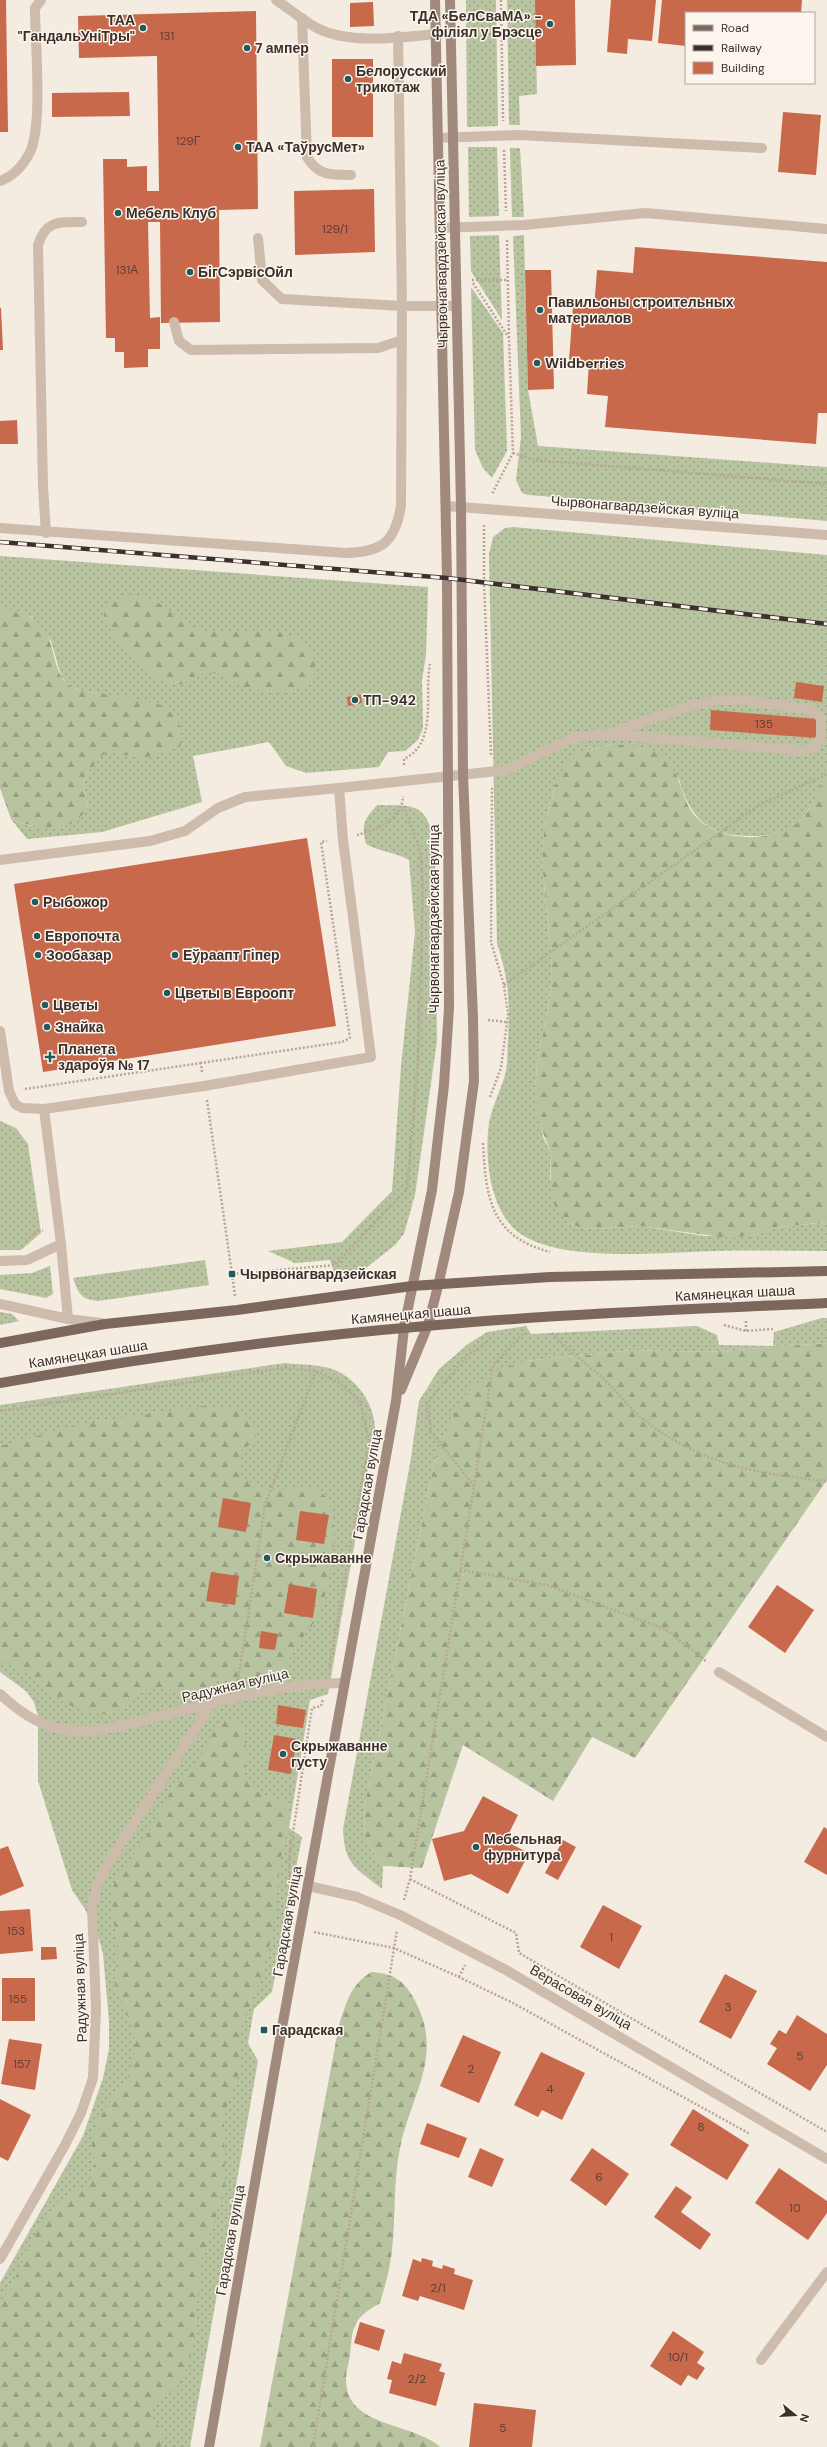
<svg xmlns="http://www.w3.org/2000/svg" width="827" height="2447" font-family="'DM Sans',sans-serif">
  <defs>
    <pattern id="grass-dots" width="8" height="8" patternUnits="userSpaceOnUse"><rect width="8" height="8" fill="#b8c4a0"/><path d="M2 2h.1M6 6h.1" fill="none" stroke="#97a083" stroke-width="1.8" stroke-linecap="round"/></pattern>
    <pattern id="forest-firs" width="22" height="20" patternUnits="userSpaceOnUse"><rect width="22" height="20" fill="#b8c4a0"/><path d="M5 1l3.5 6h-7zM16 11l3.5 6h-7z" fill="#97a083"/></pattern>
  </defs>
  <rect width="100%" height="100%" fill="#f4ebe1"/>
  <g fill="url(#grass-dots)">
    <polygon points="466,0 496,0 498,126 467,127"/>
    <polygon points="507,0 535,0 537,94 519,96 520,125 509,125"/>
    <polygon points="468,147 497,147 499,216 469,217"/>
    <polygon points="510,148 520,148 524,217 512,217"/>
    <polygon points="499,235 502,320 471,271 470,236"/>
    <polygon points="524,235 528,390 538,446 827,467 827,521 529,495 522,493 516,480 521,437 513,236"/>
    <polygon points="471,287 503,333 507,451 492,478 483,468 475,450"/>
    <path d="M513 527 827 555C827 603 827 650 827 698 827 721 827 745 827 767 826 782 808 816 795 825 778 837 755 837 734 835 701 831 687 808 679 779L612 744 579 753 556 782 544 828 542 862 552 967 550 998 537 1064 535 1090 543 1137 550 1151V1179L568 1223 581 1228 600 1229 639 1226 705 1236 753 1235 780 1227 827 1222V1251C790 1251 753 1250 716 1251 664 1252 560 1264 518 1232 490 1210 484 1157 489 1123 493 1103 502 1088 506 1071 508 1061 507 1050 508 1040 510 999 509 982 497 943L489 554 493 537 505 528Z"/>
    <path d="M0 556 428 587 426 655 422 680 423 728 418 740 405 751 388 752 379 767 306 773 286 766 269 742 193 756 202 802 102 832 27 839 11 819 30 826 88 806C79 774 86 774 106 751L144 758 96 693 85 692 69 686 61 676 51 641 32 617 0 609Z"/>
    <path d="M377 805C414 806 424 801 435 841L437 1041 415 1195 404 1234 395 1245 366 1268 335 1274 330 1260 295 1263 268 1251 342 1242 392 1191 401 1066 415 932 409 860C395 852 380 852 366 844 361 824 364 820 377 805Z"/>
    <polygon points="0,1121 16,1128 28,1144 41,1233 21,1250 0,1250"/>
    <path d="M205 1260 209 1285 98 1301C80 1299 79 1294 73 1278Z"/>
    <polygon points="50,1266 53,1294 46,1298 0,1289 0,1275 32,1273"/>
    <polygon points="0,1312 12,1314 19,1321 0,1325"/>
    <path d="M822 1318H827V1343L706 1352 633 1350 526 1361 435 1459 364 1809 365 1840 383 1866 382 1889C356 1868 344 1865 343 1829L411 1458 419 1401 439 1369 468 1344 487 1332 526 1326 531 1334 697 1326 717 1335 719 1345 773 1346 774 1332Z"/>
    <path d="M285 1363C301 1365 320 1364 335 1370 358 1380 374 1404 375 1428L328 1694 310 1700 289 1828 302 1837 272 1992 254 2009 248 2043 258 2061 190 2447H0V2283L83 2136 103 2078 109 2049V2021L103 1954 99 1939 85 1909 72 1890 38 1781V1716L34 1702 26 1691 0 1672V1405Z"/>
  </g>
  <g fill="url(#forest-firs)">
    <path d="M132 596C138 597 145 597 150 599 168 605 179 622 196 628 224 638 254 625 283 633 324 644 330 694 277 692 266 692 252 690 241 686 231 682 222 673 211 673 193 673 184 691 166 683 152 676 139 663 129 652 107 630 85 601 132 596Z"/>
    <path d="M0 609C10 610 24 612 32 618 61 635 47 676 74 688 109 702 193 687 180 747L144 758 106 752C86 774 79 774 88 806 71 837 39 830 11 819L0 788Z"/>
    <path d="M612 744C628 746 648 745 661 756 684 773 679 800 697 818 722 844 782 844 805 815 815 802 820 784 827 769V1222L780 1227 753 1235 729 1238 639 1226 600 1229 581 1228 568 1223 556 1209 551 1193 550 1151 537 1117 535 1090 537 1064 550 998 552 967 542 862 544 828 556 782 566 764 579 753Z"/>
    <polygon points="827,1343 827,1480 635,1758 592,1737 553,1801 463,1745 422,1868 383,1866 365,1840 364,1809 435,1459 455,1412 472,1386 496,1371 526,1361 633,1350 706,1352"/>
    <path d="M203 1406 238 1410 257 1428 255 1440 239 1453 242 1477C251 1483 258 1489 269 1490 290 1493 307 1476 325 1496 343 1517 330 1589 319 1613 314 1626 304 1634 297 1645 290 1656 288 1667 275 1673 256 1682 236 1674 216 1681 205 1686 197 1696 183 1694 173 1693 165 1686 154 1688 133 1692 127 1715 102 1714 72 1713 53 1694 31 1677 22 1669 10 1665 0 1659V1446L81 1424Z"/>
    <path d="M234 1719 242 1722 247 1755 244 1778 262 1795 288 1801V1829L281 1856 273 1931 261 1980 244 2018 240 2034 239 2073 224 2114 225 2188 200 2264 194 2341 188 2365 181 2382 175 2390 157 2399 152 2407V2418C159 2427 167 2434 160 2447H0V2303L18 2273 27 2249 41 2224 55 2205 65 2196 86 2185 92 2176 95 2166 91 2141 96 2125 104 2109 126 2082 132 2064 135 2046 132 2028 114 1981 118 1955 111 1894 116 1879 146 1837 166 1799 179 1780 202 1755 215 1729 226 1720Z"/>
    <path d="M371 1972C392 1973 404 1980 414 1999 445 2055 411 2094 400 2148 393 2182 396 2216 392 2250 390 2269 385 2286 380 2303 353 2319 353 2324 350 2355 349 2363 346 2371 346 2379 345 2428 413 2422 440 2447H260L339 2025C347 2001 350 1986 371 1972Z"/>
  </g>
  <g fill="#c8694b">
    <polygon points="0,0 6,0 8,132 0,132"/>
    <polygon points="535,0 575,0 576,65 536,66"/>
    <polygon points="611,0 656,0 652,41 628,39 627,54 607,52"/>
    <polygon points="662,0 802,0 801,13 686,13 686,46 658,43"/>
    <polygon points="373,2 374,26 350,27 350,3"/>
    <polygon points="256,11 258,209 219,210 220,322 161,323 160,222 148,222 150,318 160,317 160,349 148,349 148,367 124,368 124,352 115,352 115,338 106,338 103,159 127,159 127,167 147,166 147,191 159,191 157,56 79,58 78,16"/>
    <rect x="332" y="59" width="41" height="78"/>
    <polygon points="129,92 130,116 52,117 52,93"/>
    <polygon points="783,112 821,115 816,175 778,172"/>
    <polygon points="374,189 375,252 295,255 294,191"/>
    <polygon points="635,247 827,262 827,413 818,413 816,444 605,427 608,396 587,394 589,362 569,360 573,306 594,308 597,270 633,273"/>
    <polygon points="525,270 551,270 554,389 528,390"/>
    <polygon points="0,308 1,308 3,350 0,350"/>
    <polygon points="17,420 18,444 0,444 0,421"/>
    <polygon points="796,682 824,686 822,702 794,698"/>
    <polygon points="361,695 362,703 348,706 347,697"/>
    <polygon points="711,710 818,719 817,738 710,730"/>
    <polygon points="307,838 336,1026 43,1072 14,884"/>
    <polygon points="223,1498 251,1503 246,1532 218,1527"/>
    <polygon points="300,1511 329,1515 324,1544 296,1540"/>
    <polygon points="211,1572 239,1576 235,1605 206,1601"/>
    <polygon points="289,1584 317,1589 313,1618 284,1613"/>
    <polygon points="777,1585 814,1610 785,1653 748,1627"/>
    <polygon points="261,1631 278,1634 275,1650 259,1648"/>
    <polygon points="278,1705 306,1710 303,1728 276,1724"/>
    <polygon points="274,1735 297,1739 291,1774 268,1770"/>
    <polygon points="483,1796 518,1815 505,1841 529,1853 508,1894 471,1874 444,1881 432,1839 464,1831"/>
    <polygon points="824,1827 827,1829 827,1875 804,1862"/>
    <polygon points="563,1840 576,1847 558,1880 545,1873"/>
    <polygon points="8,1846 24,1886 0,1896 0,1849"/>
    <polygon points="603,1905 642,1926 619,1969 580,1947"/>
    <polygon points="30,1909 33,1951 0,1954 0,1911"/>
    <polygon points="41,1947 56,1947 57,1959 41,1960"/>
    <polygon points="725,1974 757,1991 731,2039 699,2022"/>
    <rect x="2" y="1978" width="33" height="43"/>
    <polygon points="797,2015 827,2034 827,2065 810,2091 767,2064 777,2048 770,2044 779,2030 786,2034"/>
    <polygon points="463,2035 501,2052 479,2103 440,2086"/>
    <polygon points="9,2039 42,2044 35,2090 1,2084"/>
    <polygon points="541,2052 585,2073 562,2120 542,2110 538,2117 514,2105"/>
    <polygon points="0,2099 31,2115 8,2161 0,2157"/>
    <polygon points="693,2109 749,2145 727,2180 670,2145"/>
    <polygon points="427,2123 467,2138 459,2158 420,2144"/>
    <polygon points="480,2148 504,2159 492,2187 468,2177"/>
    <polygon points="592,2148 629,2174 606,2206 570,2180"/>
    <polygon points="779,2168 827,2201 827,2213 808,2240 755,2203"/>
    <polygon points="676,2186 692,2197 681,2212 711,2234 700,2250 654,2217"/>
    <polygon points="422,2258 433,2261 432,2266 442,2269 443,2265 455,2269 454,2274 473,2280 464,2310 420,2296 418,2301 402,2296 413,2259 421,2262"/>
    <polygon points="360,2322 385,2330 379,2351 354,2343"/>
    <polygon points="673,2331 704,2352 697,2363 705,2368 697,2380 688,2375 681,2386 650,2366"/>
    <polygon points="404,2353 442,2364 439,2371 445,2373 436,2406 389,2393 392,2380 387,2379 392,2361 401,2364"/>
    <polygon points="474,2403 536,2410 532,2447 469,2447"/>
  </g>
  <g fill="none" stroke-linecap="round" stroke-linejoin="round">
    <g stroke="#b9a596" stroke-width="2.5" stroke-dasharray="2 2" stroke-linecap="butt">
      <polyline points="501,0 503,121"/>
      <polyline points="504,150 506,211"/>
      <polyline points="507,240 509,337"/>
      <polyline points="472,280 508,280"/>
      <polyline points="473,283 509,338 513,453 492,494"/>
      <polyline points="513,453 534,460 827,484"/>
      <polyline points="484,525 484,583 491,755"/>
      <path d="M404 765V759C438 743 424 695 430 664"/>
      <path d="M357 835C376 830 402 819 403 796"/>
      <polyline points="504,985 759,805 827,774"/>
      <polyline points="488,1020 507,1022"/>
      <polyline points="202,1072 201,1063 342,1042 350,1038 321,842 327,841"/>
      <polyline points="25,1089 201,1063"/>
      <polyline points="490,1097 501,1068 508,1015 504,985 491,942 492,786"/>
      <polyline points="207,1100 232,1274 335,1265 407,1189 418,1059 423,888 420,850 403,804"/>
      <path d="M483 1143C486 1198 490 1236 550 1252"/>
      <polyline points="26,1241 36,1232 43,1230"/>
      <polyline points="232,1274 235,1296"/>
      <polyline points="746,1321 746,1331"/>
      <polyline points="724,1325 746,1331 773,1329"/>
      <path d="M552 1333C569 1352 590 1366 609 1384 620 1395 630 1409 643 1419 701 1464 755 1474 827 1481"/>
      <polyline points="0,1411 284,1368 316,1371 337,1381 360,1401 369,1441 329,1669"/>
      <polyline points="474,1486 493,1365 523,1334"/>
      <polyline points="460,1570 547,1585 665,1629 707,1662"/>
      <polyline points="238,1681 265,1505 316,1371"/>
      <polyline points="410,1879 516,1933 519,1953 827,2132"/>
      <polyline points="289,1893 289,1859 312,1708 321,1706 323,1699"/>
      <polyline points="404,1900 410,1879 474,1486 431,1432 427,1403 467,1356 493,1337"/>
      <polyline points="314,1932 394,1948 459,1977 513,2003 750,2134"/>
      <polyline points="459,1977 465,1965"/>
      <polyline points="313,2447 397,1930"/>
    </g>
    <g stroke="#cdbbac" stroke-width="10">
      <path d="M276 0C290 9 303 21 317 28 354 47 410 35 451 33"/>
      <path d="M302 18 307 157C318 176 331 175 351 175"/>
      <polyline points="438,138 520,135 762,148"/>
      <path d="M0 181C14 176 23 166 30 152 43 126 35 41 35 8L41 0"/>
      <polyline points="440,228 524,225 645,213 827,229"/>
      <polyline points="258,238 262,280 282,299 402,306 456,306"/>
      <polyline points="174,322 179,341 191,350 378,348 402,340"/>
      <path d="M0 528 346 553C381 552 395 543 401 506L402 306 398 36"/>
      <path d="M46 533 43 487 38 245C46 220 59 222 82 222"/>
      <polyline points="0,860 150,841 185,831 218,808 245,797 339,788"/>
      <polyline points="0,1031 9,1091 15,1104 22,1108 44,1109"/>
      <polyline points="0,1261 27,1260 61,1244"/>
      <polyline points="0,1304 68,1319"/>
      <polyline points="101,1323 68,1319 61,1244 44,1109 204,1086 371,1057 343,840 339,788 506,770 575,737 608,734 690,706 719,700 742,700 812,710 821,718 821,737 815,747 804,751 608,734"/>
      <polyline points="108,1863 212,1703"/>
      <polyline points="761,2360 827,2272"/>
    </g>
    <g stroke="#cdbbac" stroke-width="10">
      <polyline points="446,506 827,535"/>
      <polyline points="719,1672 827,1737"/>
      <path d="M0 1694C19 1712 42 1728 68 1730 99 1734 134 1723 163 1715 224 1701 282 1683 344 1683"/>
      <polyline points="0,2259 65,2145 81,2113 93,2078 96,2008 92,1905 98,1883 108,1863"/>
    </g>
    <polyline stroke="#cdbbac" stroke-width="10" points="308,1886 357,1897 400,1915 506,1970 827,2159"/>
    <g stroke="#a18a7d" stroke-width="10">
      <polyline points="401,1390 428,1325 438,1286 459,1192 474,1081 473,1018 463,775 461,507 450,0"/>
      <polyline points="209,2447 281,2033 396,1401 404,1328 432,1190 444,1085 449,1008 447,578 435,0"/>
    </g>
    <g stroke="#7d675c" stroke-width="10">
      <polyline points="0,1343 105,1324 237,1310 412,1286 550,1277 827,1271"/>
      <path d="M0 1383C141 1358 284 1338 426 1326 560 1314 693 1309 827 1303"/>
    </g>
    <g stroke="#3b302b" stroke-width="4.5">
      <polyline id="rail" points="0,542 447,578 827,624"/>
    </g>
    <use href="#rail" stroke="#fbf5ee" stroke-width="3" stroke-dasharray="9" stroke-linecap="butt"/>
  </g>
  <g fill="#1f5a5e" stroke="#fbf5ee" stroke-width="1.5">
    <circle cx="550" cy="24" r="4"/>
    <circle cx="143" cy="28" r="4"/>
    <circle cx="247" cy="48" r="4"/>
    <circle cx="348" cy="79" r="4"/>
    <circle cx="238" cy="147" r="4"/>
    <circle cx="118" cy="213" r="4"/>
    <circle cx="190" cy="272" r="4"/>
    <circle cx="540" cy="310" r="4"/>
    <circle cx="537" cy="363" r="4"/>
    <circle cx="355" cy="700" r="4"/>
    <circle cx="35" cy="902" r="4"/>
    <circle cx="37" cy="936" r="4"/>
    <circle cx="38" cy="955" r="4"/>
    <circle cx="175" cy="955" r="4"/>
    <circle cx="167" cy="993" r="4"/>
    <circle cx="45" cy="1005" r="4"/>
    <circle cx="47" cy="1027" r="4"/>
    <path d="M48 1051h4v4h4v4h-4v4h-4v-4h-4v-4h4z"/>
    <rect x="228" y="1270" width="8" height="8" rx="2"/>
    <circle cx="267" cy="1558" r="4"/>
    <circle cx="283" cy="1754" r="4"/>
    <circle cx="476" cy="1847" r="4"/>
    <rect x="260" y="2026" width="8" height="8" rx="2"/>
  </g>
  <g text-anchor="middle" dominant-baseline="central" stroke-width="3" stroke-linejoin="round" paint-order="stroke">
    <g font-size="12" fill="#5e3e33">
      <text x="167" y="36">131</text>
      <text x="188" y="141">129Г</text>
      <text x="335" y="229">129/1</text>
      <text x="127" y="270">131А</text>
      <text x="764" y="724">135</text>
      <text x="16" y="1931">153</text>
      <text x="611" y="1937">1</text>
      <text x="18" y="1999">155</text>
      <text x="728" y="2007">3</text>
      <text x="800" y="2056">5</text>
      <text x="22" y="2064">157</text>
      <text x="471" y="2069">2</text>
      <text x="550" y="2089">4</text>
      <text x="701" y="2127">8</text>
      <text x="599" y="2177">6</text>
      <text x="795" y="2208">10</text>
      <text x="438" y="2288">2/1</text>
      <text x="678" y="2357">10/1</text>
      <text x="417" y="2379">2/2</text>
      <text x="503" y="2428">5</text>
    </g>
    <g font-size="14" font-weight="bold" fill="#3b302b" stroke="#fbf5ee" text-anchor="start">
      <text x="542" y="16" text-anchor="end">ТДА «БелСваМА» -<tspan x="542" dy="16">філіял у Брэсце</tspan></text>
      <text x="135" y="20" text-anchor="end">ТАА<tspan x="135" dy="16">"ГандальУніТры"</tspan></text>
      <text x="255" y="48">7 ампер</text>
      <text x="356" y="71">Белорусский<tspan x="356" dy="16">трикотаж</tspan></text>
      <text x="246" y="147">ТАА «ТаўрусМет»</text>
      <text x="126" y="213">Мебель Клуб</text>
      <text x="198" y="272">БігСэрвісОйл</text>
      <text x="548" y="302">Павильоны строительных<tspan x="548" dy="16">материалов</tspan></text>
      <text x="545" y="363">Wildberries</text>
      <text x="363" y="700">ТП-942</text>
      <text x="43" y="902">Рыбожор</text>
      <text x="45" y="936">Европочта</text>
      <text x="46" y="955">Зообазар</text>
      <text x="183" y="955">Еўраапт Гіпер</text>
      <text x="175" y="993">Цветы в Евроопт</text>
      <text x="53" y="1005">Цветы</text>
      <text x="55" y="1027">Знайка</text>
      <text x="58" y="1049">Планета<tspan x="58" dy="16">здароўя № 17</tspan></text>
      <text x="240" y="1274">Чырвонагвардзейская</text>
      <text x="275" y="1558">Скрыжаванне</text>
      <text x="291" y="1746">Скрыжаванне<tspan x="291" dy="16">густу</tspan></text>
      <text x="484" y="1839">Мебельная<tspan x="484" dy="16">фурнитура</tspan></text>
      <text x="272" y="2030">Гарадская</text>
    </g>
    <g font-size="14" fill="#3b302b" stroke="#fbf5ee">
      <text transform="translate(441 254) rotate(-91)">Чырвонагвардзейская вуліца</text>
      <text transform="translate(645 507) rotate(4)">Чырвонагвардзейская вуліца</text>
      <text transform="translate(434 919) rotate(-90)">Чырвонагвардзейская вуліца</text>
      <text transform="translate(735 1293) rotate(-3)">Камянецкая шаша</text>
      <text transform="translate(411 1314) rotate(-5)">Камянецкая шаша</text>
      <text transform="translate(88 1354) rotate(-9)">Камянецкая шаша</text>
      <text transform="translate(367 1484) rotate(-80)">Гарадская вуліца</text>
      <text transform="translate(235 1685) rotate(-13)">Радужная вуліца</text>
      <text transform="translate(287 1921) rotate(-80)">Гарадская вуліца</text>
      <text transform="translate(80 1988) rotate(-92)">Радужная вуліца</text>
      <text transform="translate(581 1997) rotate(30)">Верасовая вуліца</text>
      <text transform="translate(230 2240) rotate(-80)">Гарадская вуліца</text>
    </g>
  </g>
  <rect x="685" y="12" width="130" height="72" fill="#fbf5ee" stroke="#aea6a0"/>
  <rect x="693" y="25" width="20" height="6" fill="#7d675c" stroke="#aea6a0"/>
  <text x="721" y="32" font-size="12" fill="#3b302b">Road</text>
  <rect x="693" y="45" width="20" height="6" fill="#3b302b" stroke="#aea6a0"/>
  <text x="721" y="52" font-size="12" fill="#3b302b">Railway</text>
  <rect x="693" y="62" width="20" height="12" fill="#c8694b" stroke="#aea6a0"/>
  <text x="721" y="72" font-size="12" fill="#3b302b">Building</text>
  <g transform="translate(795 2415) rotate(108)" stroke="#fbf5ee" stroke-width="3" paint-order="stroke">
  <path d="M0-3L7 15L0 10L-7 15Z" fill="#3b302b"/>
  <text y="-6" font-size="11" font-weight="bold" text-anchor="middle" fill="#3b302b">N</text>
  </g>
</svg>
